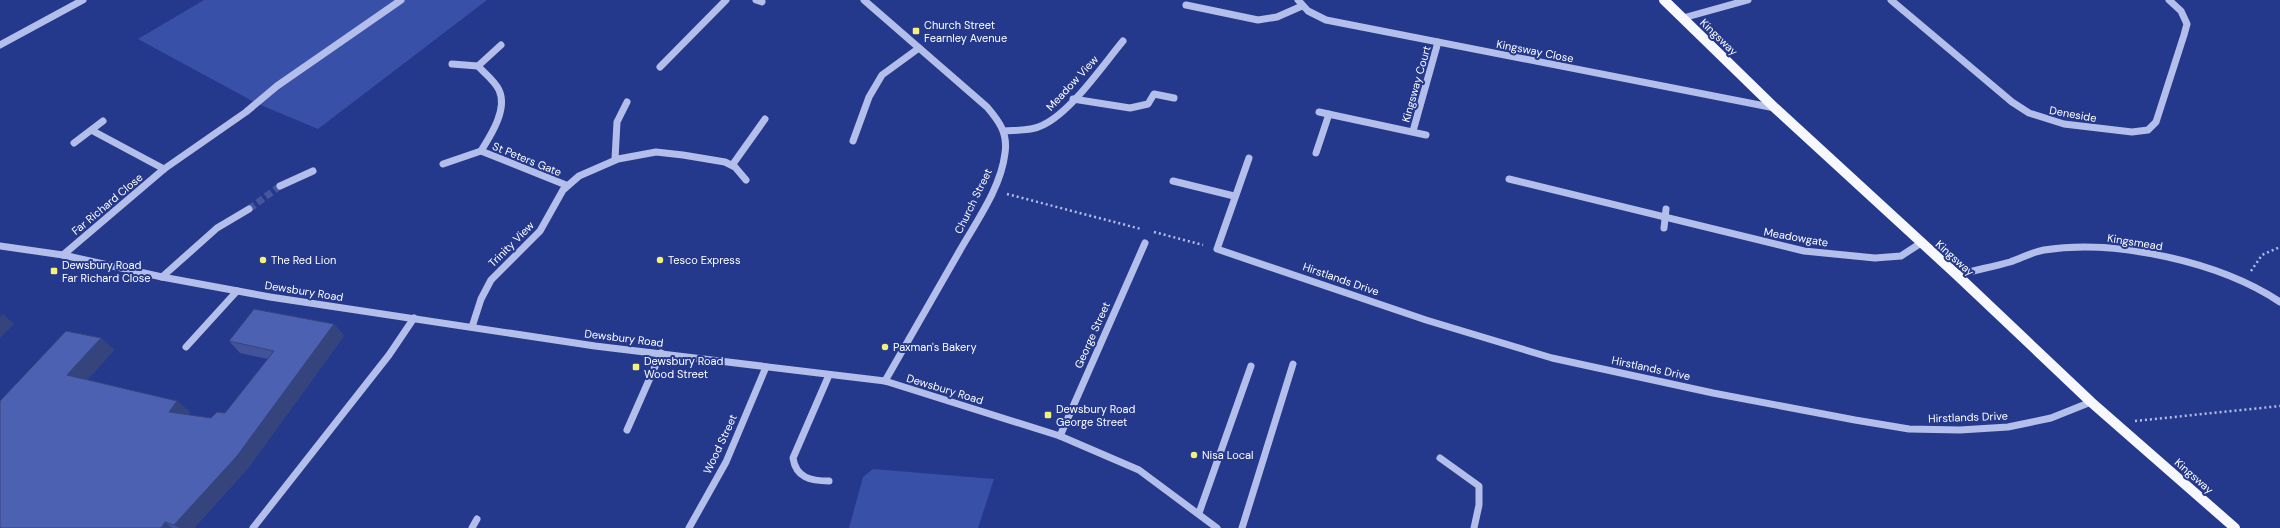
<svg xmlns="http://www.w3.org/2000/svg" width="2280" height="528" font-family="'DM Sans',sans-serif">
  <rect width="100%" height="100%" fill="#24388c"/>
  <g fill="#3950a9">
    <polygon points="204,0 487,0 318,129 256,103 138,39"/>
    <polygon points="873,469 994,479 978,528 849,528 863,477"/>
  </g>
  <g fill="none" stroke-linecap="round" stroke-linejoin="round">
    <polyline stroke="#45569d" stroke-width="7" stroke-dasharray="7 3.5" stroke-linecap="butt" points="249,209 280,186"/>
    <g stroke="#b3beeb" stroke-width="2.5" stroke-dasharray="2 3" stroke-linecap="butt">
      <polyline points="1007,194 1141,229"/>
      <polyline points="1154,232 1203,245"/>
      <polyline points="2251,271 2262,255 2280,247"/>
      <polyline points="2135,421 2280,406"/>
    </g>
    <g stroke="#b3beeb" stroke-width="7">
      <polyline points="756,0 762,2"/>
      <path d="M864 0 987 107C999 121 1008 133 1005 153 1001 188 976 222 959 252 934 295 910 338 885 381"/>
      <polyline points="1298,0 1308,11 1326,20 1775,108"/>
      <polyline points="1891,0 2012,102 2029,113 2064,124 2132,132 2148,130 2156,122 2184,35 2187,24 2181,11 2169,0"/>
      <polyline points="1186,5 1258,20 1277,17 1302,6"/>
      <polyline points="1683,18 1748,0"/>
      <polyline points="0,45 83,0"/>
      <polyline points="452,64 478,66 501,45"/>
      <path d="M478 66C485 74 494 80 499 90 508 109 491 135 481 151"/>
      <polyline points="660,67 726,0"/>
      <polyline points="1073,99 1130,108 1148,104 1154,94 1174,98"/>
      <polyline points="1319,112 1426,135"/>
      <polyline points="93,131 164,169"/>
      <path d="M1004 131C1017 130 1032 131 1043 125 1071 112 1103 65 1123 41"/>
      <polyline points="1413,131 1438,42"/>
      <polyline points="853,141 869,97 882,75 919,48"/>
      <polyline points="74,143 103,121"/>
      <polyline points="1316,153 1329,114"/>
      <polyline points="1249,158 1217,249 1426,320 1552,358 1713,393 1855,420 1909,429 1960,430 2008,427 2051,418 2091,402"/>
      <polyline points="615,159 617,122 627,102"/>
      <polyline points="443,164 481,151 566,185"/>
      <polyline points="733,164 765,119"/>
      <polyline points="1509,179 1804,251 1875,258 1901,256 1921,243"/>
      <polyline points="1173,181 1234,196"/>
      <polyline points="280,186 313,171"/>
      <polyline points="1664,228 1666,209"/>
      <polyline points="0,246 63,255 162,277 270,297 595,346 885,381 1060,436 1139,470 1217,528"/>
      <polyline points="63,255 164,169 246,112 277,86 401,0"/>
      <path d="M1957 275C1974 270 1993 267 2010 262 2022 258 2032 252 2044 250 2117 239 2220 262 2280 302"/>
      <polyline points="162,277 217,228 249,209"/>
      <polyline points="472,327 481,299 491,280 540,231 563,190 579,176 618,159 656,152 683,155 725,162 735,167 746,180"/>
      <polyline points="186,347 237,291"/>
      <path d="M829 375 793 458C796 478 811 481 829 481"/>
      <polyline points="627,430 661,353"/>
      <polyline points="1060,436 1145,243"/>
      <polyline points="1440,458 1479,486 1479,505 1474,528"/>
      <polyline points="1199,513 1251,366"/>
      <polyline points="253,528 389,355 414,318"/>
      <polyline points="472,528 477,519"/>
      <polyline points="689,528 726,462 766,367"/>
      <polyline points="1242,528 1293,364"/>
    </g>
    <polyline stroke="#f7f8fe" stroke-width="10" points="1664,0 1775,108 1957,275 2091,402 2235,528"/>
  </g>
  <polygon fill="#42539a" points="334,324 344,336 249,467 194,528 0,528 101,338 114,350 87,380 177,401 190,412 188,415 211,418 225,413 268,359 240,353 229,341"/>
  <g fill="#36447d">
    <polygon points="3,314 14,324 0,338 0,317"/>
    <polygon points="334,324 344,336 249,467 194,528 179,528 174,525"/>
    <polygon points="101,338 114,350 81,387 67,375"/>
    <polygon points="177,401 190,412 182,423 169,412"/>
    <polygon points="165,522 172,528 161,528"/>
  </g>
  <polygon fill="#4d61b3" stroke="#36447d" points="254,309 334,324 237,456 174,525 165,522 161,528 0,528 0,401 66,331 101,338 67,375 177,401 169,412 211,418 217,412 225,413 274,351 229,341"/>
  <g fill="#f5f077" stroke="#24388c" stroke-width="1.5">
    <rect x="912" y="27" width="8" height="8" rx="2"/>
    <circle cx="263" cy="260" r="4"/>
    <circle cx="660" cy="260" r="4"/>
    <rect x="50" y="267" width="8" height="8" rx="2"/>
    <circle cx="885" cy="347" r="4"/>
    <rect x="632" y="363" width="8" height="8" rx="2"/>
    <rect x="1044" y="411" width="8" height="8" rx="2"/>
    <circle cx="1194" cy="455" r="4"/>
  </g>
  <g text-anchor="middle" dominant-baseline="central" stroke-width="4" stroke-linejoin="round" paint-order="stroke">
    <g font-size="11" fill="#fff" stroke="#24388c" text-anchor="start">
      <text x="924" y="25">Church Street<tspan x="924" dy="13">Fearnley Avenue</tspan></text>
      <text x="271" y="260">The Red Lion</text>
      <text x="668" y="260">Tesco Express</text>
      <text x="62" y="265">Dewsbury Road<tspan x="62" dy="13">Far Richard Close</tspan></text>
      <text x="893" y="347">Paxman's Bakery</text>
      <text x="644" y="361">Dewsbury Road<tspan x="644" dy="13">Wood Street</tspan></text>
      <text x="1056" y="409">Dewsbury Road<tspan x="1056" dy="13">George Street</tspan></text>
      <text x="1202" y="455">Nisa Local</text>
    </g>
    <g font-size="11" fill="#fff" stroke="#24388c">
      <text transform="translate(1719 37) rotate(44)">Kingsway</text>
      <text transform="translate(1535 51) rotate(11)">Kingsway Close</text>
      <text transform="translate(1072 83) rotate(-47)">Meadow View</text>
      <text transform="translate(1416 84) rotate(-74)">Kingsway Court</text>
      <text transform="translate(2073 114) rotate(10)">Deneside</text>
      <text transform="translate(527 159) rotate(22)">St Peters Gate</text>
      <text transform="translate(973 201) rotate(-64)">Church Street</text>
      <text transform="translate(107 204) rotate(-40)">Far Richard Close</text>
      <text transform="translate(1796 237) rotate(10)">Meadowgate</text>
      <text transform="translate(2135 242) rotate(9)">Kingsmead</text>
      <text transform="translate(511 244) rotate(-45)">Trinity View</text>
      <text transform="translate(1955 258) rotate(42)">Kingsway</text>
      <text transform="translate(1341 279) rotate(19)">Hirstlands Drive</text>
      <text transform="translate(304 291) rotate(9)">Dewsbury Road</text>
      <text transform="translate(1092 335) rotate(-66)">George Street</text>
      <text transform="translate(624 338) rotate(7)">Dewsbury Road</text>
      <text transform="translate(1651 368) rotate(12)">Hirstlands Drive</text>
      <text transform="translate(945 389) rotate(17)">Dewsbury Road</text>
      <text transform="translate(1968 417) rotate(-2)">Hirstlands Drive</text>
      <text transform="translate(720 444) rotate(-65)">Wood Street</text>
      <text transform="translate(2194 476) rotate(41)">Kingsway</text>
    </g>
  </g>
</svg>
